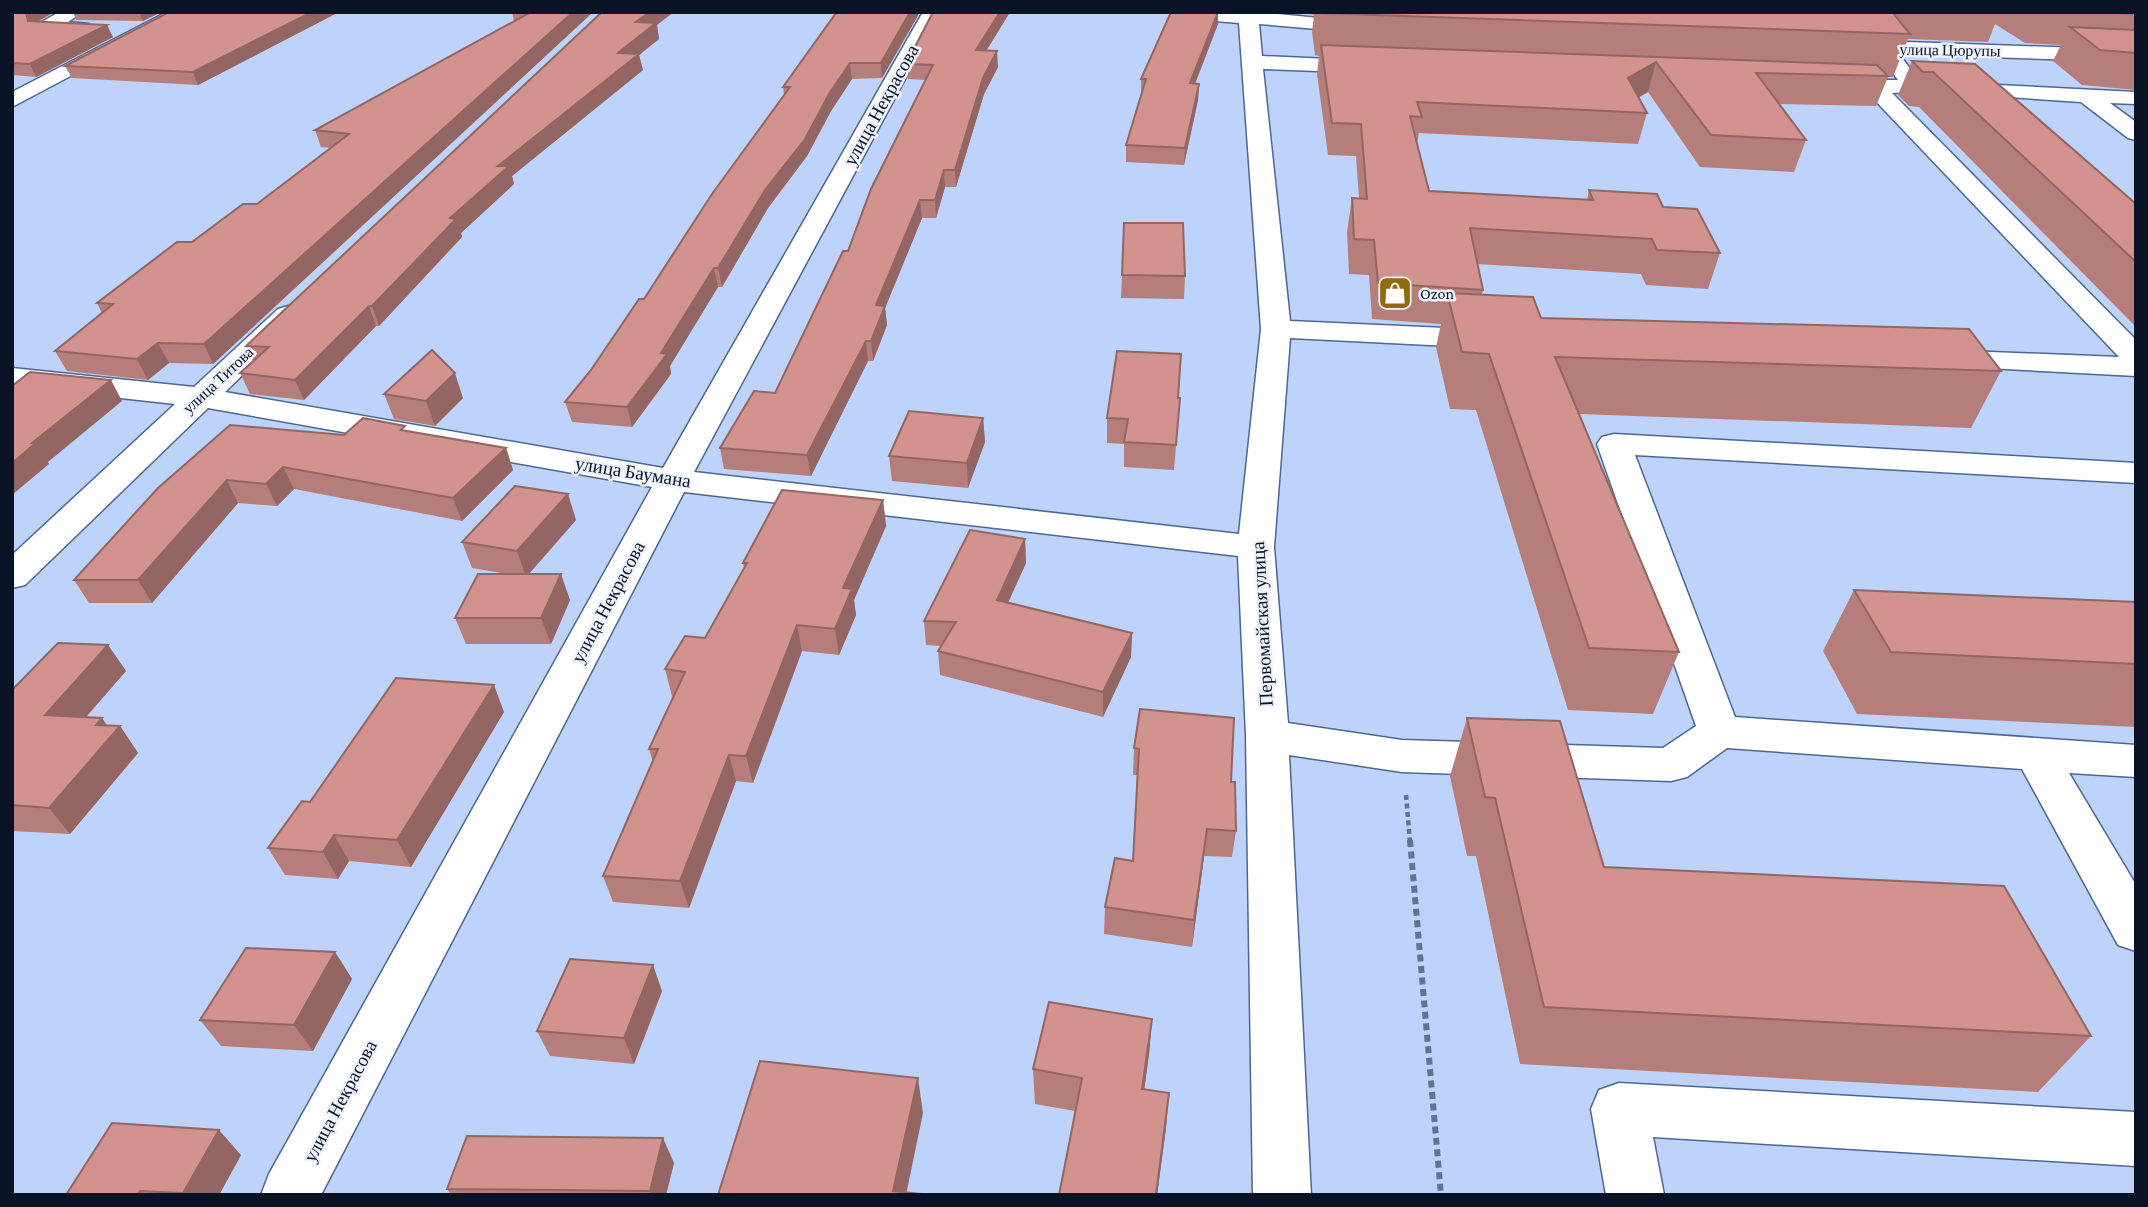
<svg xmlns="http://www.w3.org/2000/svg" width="2148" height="1207" font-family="'Crimson Pro',serif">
  <rect width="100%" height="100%" fill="#bdd3fc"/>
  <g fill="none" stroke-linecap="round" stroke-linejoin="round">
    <g stroke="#4d6693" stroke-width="3">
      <g id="minor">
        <polygon points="59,12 83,12 68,22 89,24 92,28 82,34 36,31 33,27"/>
        <polygon points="167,12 191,12 12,107 12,92"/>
        <polygon points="923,12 941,12 694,472 1239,534 1261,329 1239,23 1178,18 1169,12 1257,12 1371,23 1374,27 1371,31 1364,33 1259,24 1262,56 1371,61 1378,63 1381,67 1378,71 1371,73 1263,69 1290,321 1490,330 1500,333 1505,339 1500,345 1490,348 1290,338 1274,547 1288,723 1402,740 1663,748 1696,726 1597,444 1602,437 1614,434 2136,463 2136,483 1635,455 1735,717 2136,745 2136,777 2069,773 2136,885 2136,951 2118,945 2022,769 1727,748 1687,777 1671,781 1402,772 1289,755 1311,1195 1253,1195 1246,736 1238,556 684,492 321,1195 261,1195 269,1174 652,487 208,408 25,585 12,588 12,555 175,404 12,386 12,368 194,387 278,309 288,306 298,309 302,315 298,321 225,392 663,468"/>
        <polygon points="1851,40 2136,50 2136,62 1899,54 1924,87 1920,91 1892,93 2136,340 2136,376 1931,365 1927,359 1931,353 1942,350 2119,357 1868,93 1823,90 1819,86 1823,82 1830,80 1898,80 1880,55 1881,53 1844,50 1841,46"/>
        <polygon points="1957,83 2136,92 2136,104 2110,103 2136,122 2136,140 2128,138 2081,102 1950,93 1946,89 1950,85"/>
        <polygon points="1619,1083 2136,1112 2136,1166 1653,1137 1664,1195 1606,1195 1591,1109 1599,1090"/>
      </g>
    </g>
    <polyline stroke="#637290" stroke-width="4.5" stroke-dasharray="5 3.5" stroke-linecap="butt" points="1406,795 1410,842"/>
    <polyline stroke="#637290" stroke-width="6" stroke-dasharray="7 4.5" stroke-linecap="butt" points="1410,840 1441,1195"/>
    <use href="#minor" fill="#fff" fill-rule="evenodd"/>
  </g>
  <g fill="#b57e7a">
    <polygon points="12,12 54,12 38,21 113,37 36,77 12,75"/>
    <polygon points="73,12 161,12 143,21 76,20"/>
    <polygon points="169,12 339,12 198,85 72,78 65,66"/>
    <polygon points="512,12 593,12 213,364 169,363 148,380 67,371 55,351 102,313 97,303 192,242 257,204 331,148 321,147 315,130 514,21"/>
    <polygon points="920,12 882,78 852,79 831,111 807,156 768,208 722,287 718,287 670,366 671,374 632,427 572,422 565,402 591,370 644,299 784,95 783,87"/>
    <polygon points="1010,12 986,51 998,67 984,94 956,187 945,187 936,218 922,218 885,308 887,325 873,361 868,361 811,476 724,469 720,448 775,393 848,251 925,80 908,79 906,64"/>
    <polygon points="1171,12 1218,12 1218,24 1195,84 1199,84 1198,100 1184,165 1126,162 1126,145 1141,95 1141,79"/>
    <polygon points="1309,12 2136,12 2136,90 2082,85 2053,61 2061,45 2025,43 1995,24 1988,42 1908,39 1893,77 1888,77 1876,106 1779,104 1806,140 1794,172 1700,167 1648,92 1639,97 1647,113 1638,144 1419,133 1417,144 1429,191 1587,200 1589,190 1663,207 1720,253 1708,289 1646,285 1641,274 1477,264 1483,290 1482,294 1541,318 2001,371 1971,428 1579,414 1679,652 1653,714 1568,710 1476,410 1450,409 1436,347 1441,324 1372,319 1369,275 1349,274 1347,232 1352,198 1359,199 1356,156 1328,155 1317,74 1319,56 1315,55 1312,32 1314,15 1310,14"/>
    <polygon points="657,25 659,39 639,55 643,70 512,176 514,184 461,233 462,237 379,326 376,326 304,400 250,394 240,373 253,361 246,346"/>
    <polygon points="1912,61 1975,64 2136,204 2136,327 1919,107 1909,106 1898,95"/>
    <polygon points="1124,223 1185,276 1184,299 1121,298"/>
    <polygon points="384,394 463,398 435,426 394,419"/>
    <polygon points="1178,398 1178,422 1174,470 1124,467 1124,444 1107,443 1107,418"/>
    <polygon points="983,418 985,442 968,488 892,481 889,456"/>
    <polygon points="408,432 506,448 513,470 462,521 294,489 277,506 238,503 152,603 89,603 74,580 158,488 344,435"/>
    <polygon points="883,500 886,526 854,600 856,615 839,655 802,651 753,783 736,781 689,908 613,902 603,876 653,762 649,749 674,696 672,696 665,669 705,638 744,568 743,563"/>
    <polygon points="576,520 529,574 570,600 551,644 466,644 455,618 507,574 472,568 462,542"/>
    <polygon points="1025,539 1026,563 1008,603 1132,633 1131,657 1103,717 940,675 938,651 941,646 926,645 924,621"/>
    <polygon points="1854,590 2136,602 2136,727 1857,714 1823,651"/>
    <polygon points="108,645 126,671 86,717 106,725 120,726 138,753 70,834 12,831 12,690"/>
    <polygon points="1140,709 1231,782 1236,831 1232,857 1204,856 1192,947 1104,934 1105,907 1133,861 1137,775 1133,775 1134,748"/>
    <polygon points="504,712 411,867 349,861 338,879 285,875 268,848 310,802"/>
    <polygon points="1467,718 1604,867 2091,1036 2038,1092 1520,1064 1476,856 1467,856 1450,776"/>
    <polygon points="335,952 352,979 313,1051 221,1046 200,1020"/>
    <polygon points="662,991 634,1064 550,1056 537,1031"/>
    <polygon points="1152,1019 1149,1054 1144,1089 1169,1093 1166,1128 1157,1195 1059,1195 1075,1111 1035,1104 1033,1069"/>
    <polygon points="241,1155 219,1195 66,1195"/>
    <polygon points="674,1163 666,1195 451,1195 447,1189"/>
  </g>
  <g fill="#936663">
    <polygon points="27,12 54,12 32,25 28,21 26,13"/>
    <polygon points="139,12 161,12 143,21"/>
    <polygon points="312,12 339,12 198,85 193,72"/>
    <polygon points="573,12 593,12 213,364 204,344"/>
    <polygon points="650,12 674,12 657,25 659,39 639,55 643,70 512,176 514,184 461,233 462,237 379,326 372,306 498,166 618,53 636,22"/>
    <polygon points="910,12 920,12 882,78 881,63"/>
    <polygon points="1000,12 1010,12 977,66 976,50"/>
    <polygon points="1218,12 1218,24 1189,99 1190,83"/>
    <polygon points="107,25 113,37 36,77 30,64"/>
    <polygon points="997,51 998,67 984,94 956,187 955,170 983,78"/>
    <polygon points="1656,62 1648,92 1620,108 1628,78"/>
    <polygon points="850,63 852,79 831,111 807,156 768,208 722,287 718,268 765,190"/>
    <polygon points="1199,84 1198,100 1184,165 1185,148"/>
    <polygon points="944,170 945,187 936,218 935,200"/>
    <polygon points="920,200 922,218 885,308 887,325 873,361 871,341 876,305"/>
    <polygon points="714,268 718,287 670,366 671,374 632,427 627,407"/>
    <polygon points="369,306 376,326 304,400 295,380"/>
    <polygon points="866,341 868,361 811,476 807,455"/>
    <polygon points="158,343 169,363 148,380 137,359"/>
    <polygon points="455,373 463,398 435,426 426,401"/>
    <polygon points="111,380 122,401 48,462 49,464 12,495 12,463 32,443"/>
    <polygon points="983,418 985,442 968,488 967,463"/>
    <polygon points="506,448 513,470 462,521 453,498"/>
    <polygon points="283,467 294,489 277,506 266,484"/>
    <polygon points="227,480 238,503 152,603 138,580"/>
    <polygon points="568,494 576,520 526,577 517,551"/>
    <polygon points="883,500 886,526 854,600 856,615 839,655 835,629 843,588"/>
    <polygon points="1025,539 1026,563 998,624 997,600"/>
    <polygon points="561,574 570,600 551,644 541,618"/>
    <polygon points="797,625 802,651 753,783 746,756"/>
    <polygon points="1132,633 1131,657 1103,717 1103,692"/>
    <polygon points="108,645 126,671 64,742 45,715"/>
    <polygon points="494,685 504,712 411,867 397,840"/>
    <polygon points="102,718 113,734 120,726 138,753 70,834 49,808 96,725"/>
    <polygon points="729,755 736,781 689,908 680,881"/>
    <polygon points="1207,829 1204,856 1192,947 1194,920"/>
    <polygon points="334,835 349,861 338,879 323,852"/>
    <polygon points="335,952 352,979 313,1051 294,1025"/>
    <polygon points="653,965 662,991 634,1064 624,1038"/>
    <polygon points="1152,1019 1149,1054 1140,1123 1142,1089"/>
    <polygon points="918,1078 923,1113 906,1195 893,1191"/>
    <polygon points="1169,1093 1166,1128 1157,1195 1156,1195"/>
    <polygon points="219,1130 241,1155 219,1195 184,1195 183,1193"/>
    <polygon points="663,1138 674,1163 666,1195 651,1195 650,1191"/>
  </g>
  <g fill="#d2928e" stroke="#936663" stroke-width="2">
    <polygon points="12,12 27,12 26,13 28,21 107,25 30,64 12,63"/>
    <polygon points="169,12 312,12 193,72 65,66"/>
    <polygon points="531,12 573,12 204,344 158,343 137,359 55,351 113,304 97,303 177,242 192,242 243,204 257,204 349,134 315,130"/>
    <polygon points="602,12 650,12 636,22 656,23 618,53 639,54 498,166 509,166 450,218 456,219 372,306 369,306 295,380 240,373 269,347 246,346"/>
    <polygon points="910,12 881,63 850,63 829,94 805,139 765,190 718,268 714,268 661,353 667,354 627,407 565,402 591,370 639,299 644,299 712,194 790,87 783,87 836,13"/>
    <polygon points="933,12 1000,12 976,50 997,51 983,78 955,170 944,170 935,200 920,200 876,305 885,306 871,341 866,341 807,455 720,448 754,391 775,393 843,251 848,251 871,189 933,65 906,64"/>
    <polygon points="1171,12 1218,12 1190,83 1199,84 1185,148 1126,145 1146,79 1141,79"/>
    <polygon points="1320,12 1893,13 1910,34 1320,13"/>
    <polygon points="2097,12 2136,12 2136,14"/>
    <polygon points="2070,27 2136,30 2136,53 2100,50"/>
    <polygon points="1321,45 1877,65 1888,76 1756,73 1806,140 1711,135 1656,62 1628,78 1647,113 1417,102 1422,117 1410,116 1429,191 1593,200 1589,190 1657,194 1663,207 1697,209 1720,253 1657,250 1652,239 1470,228 1483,290 1378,283 1374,240 1354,239 1352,198 1367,199 1361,124 1332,123"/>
    <polygon points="1912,61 1975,64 2136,204 2136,262 1933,72 1923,72"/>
    <polygon points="1124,223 1183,223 1185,276 1122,275"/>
    <polygon points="1447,293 1533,297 1541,318 1969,329 2001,371 1555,357 1679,652 1589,648 1489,354 1462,352"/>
    <polygon points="432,350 455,373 426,401 384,394"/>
    <polygon points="1117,351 1181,354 1178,398 1180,398 1176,445 1124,442 1128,419 1107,418"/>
    <polygon points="30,372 111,380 32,443 36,443 12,463 12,386"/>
    <polygon points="909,411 983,418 967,463 889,456"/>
    <polygon points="363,418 405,426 401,430 506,448 453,498 283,467 266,484 227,480 138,580 74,580 158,488 230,425 344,435"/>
    <polygon points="515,486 568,494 517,551 462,542"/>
    <polygon points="782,490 883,500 843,588 852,589 835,629 797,625 746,756 729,755 680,881 603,876 658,749 649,749 685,672 665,669 685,636 705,638 747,563 743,563"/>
    <polygon points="970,530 1025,539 997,600 1132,633 1103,692 938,651 956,622 924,621"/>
    <polygon points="478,574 561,574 541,618 455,618"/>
    <polygon points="1854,590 2136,602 2136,664 1891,652"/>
    <polygon points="58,643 108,645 45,715 102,718 96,725 120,726 49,808 12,805 12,690"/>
    <polygon points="396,678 494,685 397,840 334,835 323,852 268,848 302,801 310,802"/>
    <polygon points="1140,709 1234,718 1231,782 1235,782 1236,831 1207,829 1194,920 1105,907 1115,858 1133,861 1139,749 1134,748"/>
    <polygon points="1467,718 1560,721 1604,867 2004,886 2091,1036 1544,1007 1495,798 1485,797"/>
    <polygon points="246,948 335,952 294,1025 200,1020"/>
    <polygon points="570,959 653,965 624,1038 537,1031"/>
    <polygon points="1049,1002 1152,1019 1142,1089 1169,1093 1156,1195 1059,1195 1082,1078 1033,1069"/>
    <polygon points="760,1061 918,1078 893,1191 931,1195 718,1195"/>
    <polygon points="112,1123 219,1130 183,1193 140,1191 137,1195 66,1195"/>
    <polygon points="467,1136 663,1138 650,1191 447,1189"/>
  </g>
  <defs>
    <g id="shop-square" transform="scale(1.75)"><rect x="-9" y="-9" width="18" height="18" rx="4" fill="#906a0f" stroke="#eef3fe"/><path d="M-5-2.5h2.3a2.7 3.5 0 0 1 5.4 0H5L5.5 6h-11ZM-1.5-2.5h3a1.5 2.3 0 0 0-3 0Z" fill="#fff"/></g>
  </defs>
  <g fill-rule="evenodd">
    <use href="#shop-square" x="1395" y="293"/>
  </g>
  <g text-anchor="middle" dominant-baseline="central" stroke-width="5" stroke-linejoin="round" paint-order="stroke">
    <g font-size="16" fill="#0a1325" stroke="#eef3fe">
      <text transform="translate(1950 50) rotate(1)">улица Цюрупы</text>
      <text transform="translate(218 380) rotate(-43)">улица Титова</text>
    </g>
    <g font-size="16" fill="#0a1325" stroke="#eef3fe" text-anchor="start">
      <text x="1420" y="293">Ozon</text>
    </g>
    <g font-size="19" fill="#0a1325" stroke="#eef3fe">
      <text transform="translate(881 105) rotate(-61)">улица Некрасова</text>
      <text transform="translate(633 472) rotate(9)">улица Баумана</text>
      <text transform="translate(608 602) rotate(-62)">улица Некрасова</text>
      <text transform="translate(1262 624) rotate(-93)">Первомайская улица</text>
      <text transform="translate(340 1101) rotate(-62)">улица Некрасова</text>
    </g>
  </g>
  <rect width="2148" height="1207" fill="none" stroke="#0a1325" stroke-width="28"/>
</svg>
